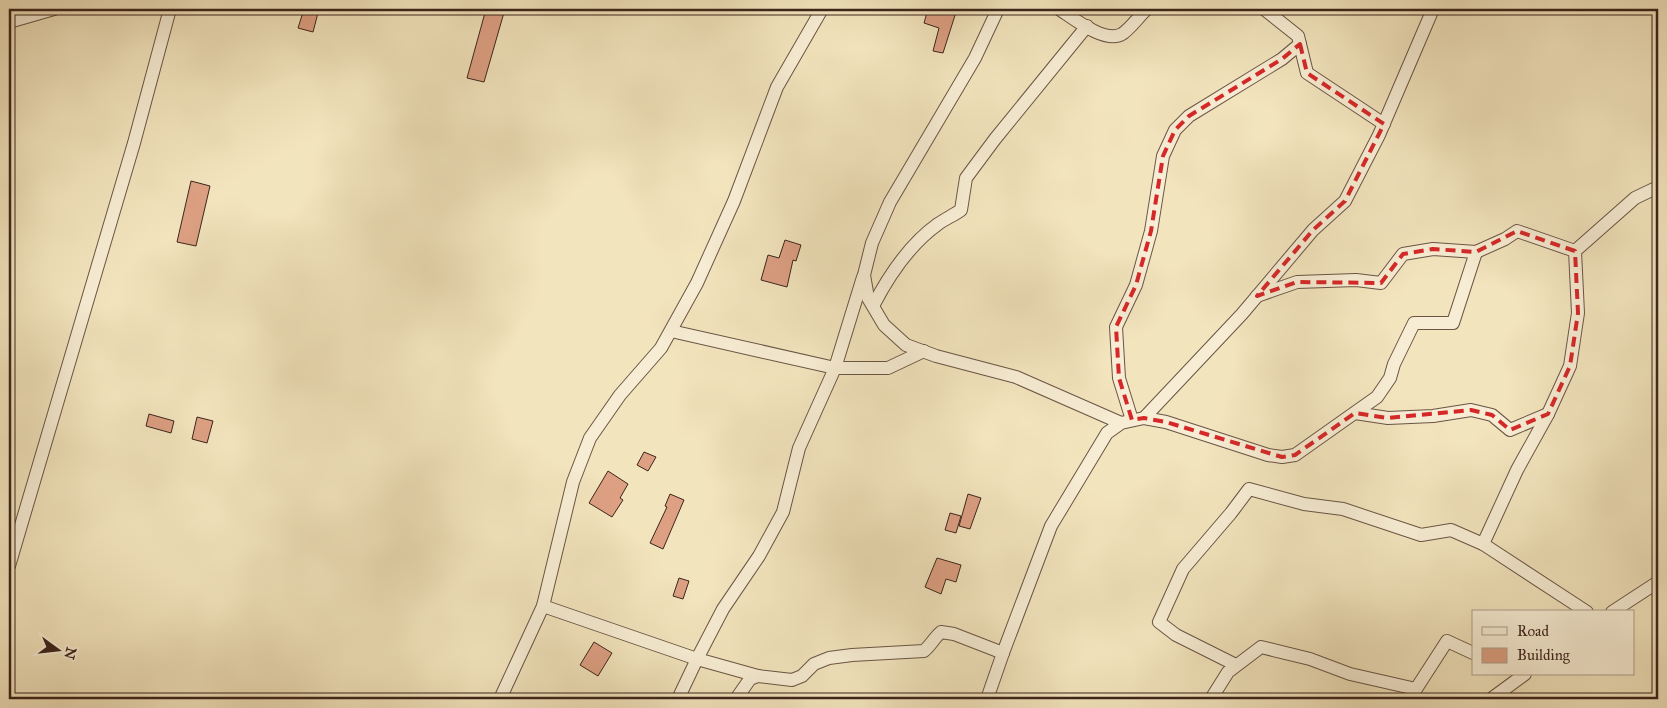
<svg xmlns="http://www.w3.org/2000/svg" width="1667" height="708" font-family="'IM FELL Great Primer',serif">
  <rect width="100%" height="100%" fill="#f2e4bd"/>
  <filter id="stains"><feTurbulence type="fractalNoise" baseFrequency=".004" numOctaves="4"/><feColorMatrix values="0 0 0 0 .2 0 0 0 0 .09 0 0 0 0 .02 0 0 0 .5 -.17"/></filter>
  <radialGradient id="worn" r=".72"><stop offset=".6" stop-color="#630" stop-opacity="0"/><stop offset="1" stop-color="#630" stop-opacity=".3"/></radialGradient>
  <g fill="#dda083" stroke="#3c251c">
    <polygon points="304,9 319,9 313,32 298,28"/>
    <polygon points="486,9 505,9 484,82 467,78"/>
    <polygon points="928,9 957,9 943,53 933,51 939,28 924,23"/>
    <polygon points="191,181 210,186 196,246 177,242"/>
    <polygon points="785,240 801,245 796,261 793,260 787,287 761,280 768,255 779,258"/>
    <polygon points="149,414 174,421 171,433 146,426"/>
    <polygon points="197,417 213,421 207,443 192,439"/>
    <polygon points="644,452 656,457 648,471 637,465"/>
    <polygon points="608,471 628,484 620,498 623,500 612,517 589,503"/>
    <polygon points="670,494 684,500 663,549 650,543 667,507 665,506"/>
    <polygon points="968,494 981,498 970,529 959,526"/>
    <polygon points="950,513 961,516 956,533 945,530"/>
    <polygon points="937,558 961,565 956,582 946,579 941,594 925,587"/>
    <polygon points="679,578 689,581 683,599 673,596"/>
    <polygon points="594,642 612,653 598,676 580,665"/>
  </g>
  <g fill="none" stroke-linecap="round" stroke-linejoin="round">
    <g stroke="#6a5544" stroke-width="14">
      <g id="minor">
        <polyline points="998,9 975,58 890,202 872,243 864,275 868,298 884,325 906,345 936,356 1016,377 1121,423"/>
        <path d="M1059 9C1073 18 1105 44 1122 34 1130 29 1140 15 1147 9"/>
        <polyline points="1264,9 1298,36 1307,73 1384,124"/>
        <polyline points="9,22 54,9"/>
        <polyline points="1575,251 1635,198 1658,187"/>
        <polyline points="1257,296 1297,282 1356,280 1381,283 1403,254 1433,249 1476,252 1505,239 1517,231 1575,251 1578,313 1570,366 1548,414 1517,470 1483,544"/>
        <path d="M873 306C888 277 910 244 938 224 945 219 954 215 961 210L966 178 995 139 1087 26"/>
        <polyline points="671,331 835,368 888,368 924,351"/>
        <polyline points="1355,413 1388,418 1433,416 1471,410 1492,415 1510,430 1548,414"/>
        <polyline points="1144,418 1242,314 1313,230 1345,201 1379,135 1433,9"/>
        <polyline points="1132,420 1119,378 1116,327 1136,285 1151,231 1163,156 1175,130 1189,116 1282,59 1300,44"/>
        <polyline points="9,566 134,143 170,9"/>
        <polyline points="543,606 697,659 758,676"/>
        <polyline points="1612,612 1658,582"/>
        <polyline points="1236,665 1176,635 1159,622 1183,569 1231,513 1249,489 1304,504 1343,509 1421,535 1451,530 1483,544 1587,612"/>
        <polyline points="500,699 543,606 573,482 590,438 620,395 661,348 697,283 734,201 777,87 822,9"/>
        <polyline points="678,699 697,659 723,609 759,556 783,512 799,448 835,368 863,277"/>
        <path d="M736 699 750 679 758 676 792 680 802 676 814 664 829 658 852 655 924 651C931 645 934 638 941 632L954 634 1003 653"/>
        <polyline points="987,699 1003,653 1051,526 1107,433 1121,423 1144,418 1166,422 1268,455 1282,457 1295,455 1377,397 1390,378 1394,364 1414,323 1453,323 1476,252"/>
        <polyline points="1211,699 1228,672 1261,647 1310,659 1350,674 1416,689 1447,641 1473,653"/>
        <polyline points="1491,699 1525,674"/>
      </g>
    </g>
    <use href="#minor" stroke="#f7edd4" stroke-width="12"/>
  </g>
  <path fill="none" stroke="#d62828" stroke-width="4" stroke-dasharray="10 6" stroke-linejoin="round" d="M1300 44 1307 73 1384 124 1345 201 1313 230 1257 296 1297 282 1381 283 1403 254 1433 249 1476 252 1517 231 1575 251 1578 313 1570 366 1548 414 1510 430 1492 415 1471 410 1388 418 1355 413 1295 455 1282 457 1166 422 1144 418 1132 420 1119 378 1116 327 1136 285 1151 231 1163 156 1175 130 1189 116 1282 59Z"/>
  <rect width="1667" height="708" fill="none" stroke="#f2e4bd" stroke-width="30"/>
  <rect x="10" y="10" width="1647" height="688" fill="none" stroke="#3c251c" stroke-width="2.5"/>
  <rect x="15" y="15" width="1637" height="678" fill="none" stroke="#3c251c"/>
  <rect x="1472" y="610" width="162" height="65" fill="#f7edd4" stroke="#ac9d8a"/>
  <rect x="1482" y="627" width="25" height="8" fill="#f7edd4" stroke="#ac9d8a"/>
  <text x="1517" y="636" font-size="15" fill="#3c251c">Road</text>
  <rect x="1482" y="648" width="25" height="15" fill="#dda083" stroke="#ac9d8a"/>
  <text x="1517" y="660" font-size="15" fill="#3c251c">Building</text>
  <g transform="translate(58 650) rotate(105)" stroke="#f7edd4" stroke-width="4" paint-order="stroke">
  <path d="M0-4L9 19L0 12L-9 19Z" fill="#3c251c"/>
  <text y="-8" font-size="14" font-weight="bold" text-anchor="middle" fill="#3c251c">N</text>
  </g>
  <rect width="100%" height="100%" filter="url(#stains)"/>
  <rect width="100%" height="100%" fill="url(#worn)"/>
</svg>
